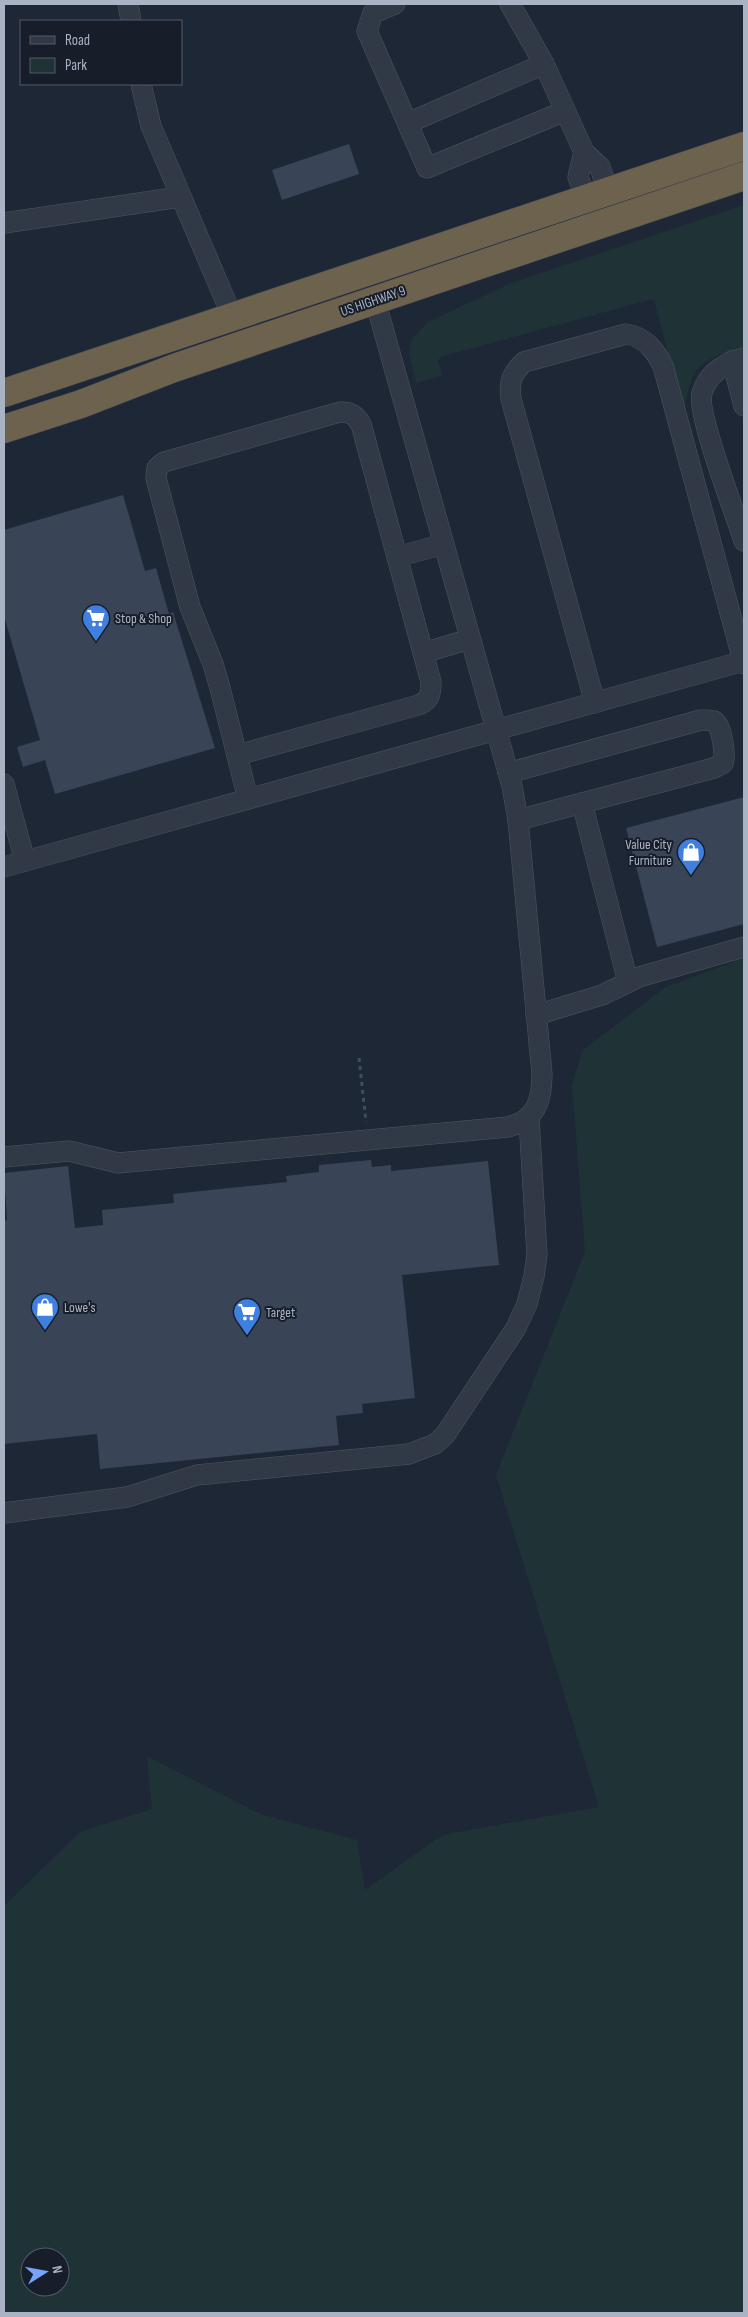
<svg xmlns="http://www.w3.org/2000/svg" width="748" height="2317" font-family="'Sofia Sans Condensed',sans-serif">
  <rect width="100%" height="100%" fill="#1e2736"/>
  <g fill="#1f3337" fill-rule="evenodd">
    <path d="M744 205V347C698 360 691 366 684 414L654 300H649L440 357 438 362 442 373 441 376 416 383 409 353 411 340 428 322 509 284Z"/>
    <path d="M744 958V2313H4V1906L80 1832 152 1809 147 1756 260 1814 357 1840 365 1890 442 1835 599 1807 496 1475 585 1252 572 1085 582 1051 664 988ZM30 2257H60V2287H30Z"/>
  </g>
  <g fill="#394457">
    <polygon points="349,144 359,174 282,200 272,170"/>
    <polygon points="123,495 145,571 156,568 169,614 173,612 215,748 55,794 45,760 23,767 17,747 40,740 4,616 4,530"/>
    <polygon points="744,797 744,924 657,947 626,828"/>
    <polygon points="371,1160 372,1167 391,1165 391,1171 488,1161 499,1265 402,1275 415,1398 362,1404 363,1413 336,1416 339,1445 100,1469 97,1434 4,1444 4,1221 7,1220 4,1173 68,1166 75,1228 103,1225 102,1210 174,1203 173,1194 287,1182 286,1176 319,1172 319,1165"/>
  </g>
  <g fill="none" stroke-linecap="round" stroke-linejoin="round">
    <g stroke="#4e5665" stroke-width="21">
      <g id="minor">
        <polyline points="128,4 131,21"/>
        <polyline points="395,4 373,13 367,31 427,168 565,111"/>
        <polyline points="510,4 544,64 584,152 600,167 608,192"/>
        <polyline points="141,84 151,126 232,316"/>
        <polyline points="408,123 544,64"/>
        <polyline points="584,152 578,177 586,199"/>
        <polyline points="4,223 180,197"/>
        <path d="M744 358C725 363 708 373 702 393 696 413 736 515 744 541"/>
        <polyline points="732,361 744,406"/>
        <polyline points="397,557 444,544"/>
        <polyline points="423,653 470,639"/>
        <path d="M595 703 511 399C509 382 511 374 524 362L626 334C645 337 655 350 663 366L744 664"/>
        <path d="M237 755 415 706C429 702 431 696 431 682L361 424C355 415 351 412 340 412L164 462 157 468 156 478 190 607 213 664 220 688 248 799"/>
        <path d="M508 773 701 720C705 720 710 720 714 721 722 725 726 756 723 763L714 768 518 820"/>
        <polyline points="4,784 25,861"/>
        <polyline points="582,803 628,982"/>
        <polyline points="4,867 744,661"/>
        <polyline points="536,1015 602,995 639,977 744,947"/>
        <path d="M4 1157 69 1151 118 1163 508 1127C536 1120 542 1101 542 1074L518 820 512 786 375 300"/>
        <polyline points="4,1513 127,1497 197,1475 409,1454 435,1444 445,1435 516,1328 527,1304 534,1276 537,1255 529,1119"/>
      </g>
    </g>
    <g stroke="#3c4351" stroke-width="29">
      <g id="highway">
        <polyline points="4,393 744,146"/>
        <polyline points="4,429 81,404 174,368 744,176"/>
      </g>
    </g>
    <polyline stroke="#3d5055" stroke-width="3" stroke-dasharray="4 4" stroke-linecap="butt" points="359,1058 366,1122"/>
    <use href="#minor" stroke="#313946" stroke-width="20"/>
    <use href="#highway" stroke="#6d624d" stroke-width="28"/>
  </g>
  <defs>
    <g id="supermarket-pin" transform="scale(1.4375)"><path d="M0 17L-7.5 6A9.5 9.5 0 1 1 7.5 6Z" fill="#3f7fe0" stroke="#171e2a"/><path d="M-6-5.5h2.5l.6 2H6L4.5 2H-2.5L-4.4-4H-6ZM-1.5 3.2a1.3 1.3 0 1 0 .1 0ZM3 3.2a1.3 1.3 0 1 0 .1 0Z" fill="#fff"/></g>
    <g id="shop-pin" transform="scale(1.4375)"><path d="M0 17L-7.5 6A9.5 9.5 0 1 1 7.5 6Z" fill="#3f7fe0" stroke="#171e2a"/><path d="M-5-2.5h2.3a2.7 3.5 0 0 1 5.4 0H5L5.5 6h-11ZM-1.5-2.5h3a1.5 2.3 0 0 0-3 0Z" fill="#fff"/></g>
  </defs>
  <g fill-rule="evenodd">
    <use href="#supermarket-pin" x="96" y="618"/>
    <use href="#shop-pin" x="691" y="852"/>
    <use href="#shop-pin" x="45" y="1307"/>
    <use href="#supermarket-pin" x="247" y="1312"/>
  </g>
  <g text-anchor="middle" dominant-baseline="central" stroke-width="4" stroke-linejoin="round" paint-order="stroke">
    <g font-size="14" fill="#aab3c4" stroke="#171e2a">
      <text transform="translate(373 301) rotate(-19)">US HIGHWAY 9</text>
    </g>
    <g font-size="14" fill="#aab3c4" stroke="#171e2a" text-anchor="start">
      <text x="115" y="618">Stop &amp; Shop</text>
      <text x="672" y="844" text-anchor="end">Value City<tspan x="672" dy="16">Furniture</tspan></text>
      <text x="64" y="1307">Lowe's</text>
      <text x="266" y="1312">Target</text>
    </g>
  </g>
  <rect width="748" height="2317" fill="none" stroke="#aab3c4" stroke-width="10"/>
  <rect x="20" y="20" width="162" height="65" fill="#171e2a" stroke="#525a68"/>
  <rect x="30" y="36" width="25" height="8" fill="#313946" stroke="#525a68"/>
  <text x="65" y="45" font-size="15" fill="#aab3c4">Road</text>
  <rect x="30" y="58" width="25" height="15" fill="#1f3337" stroke="#525a68"/>
  <text x="65" y="70" font-size="15" fill="#aab3c4">Park</text>
  <g transform="translate(45 2272) rotate(79)"><circle r="24" fill="#171e2a" stroke="#525a68"/>
  <path d="M0-4L9 19L0 12L-9 19Z" fill="#76a3fd"/>
  <text y="-8" font-size="14" font-weight="bold" text-anchor="middle" fill="#aab3c4">N</text>
  </g>
</svg>
